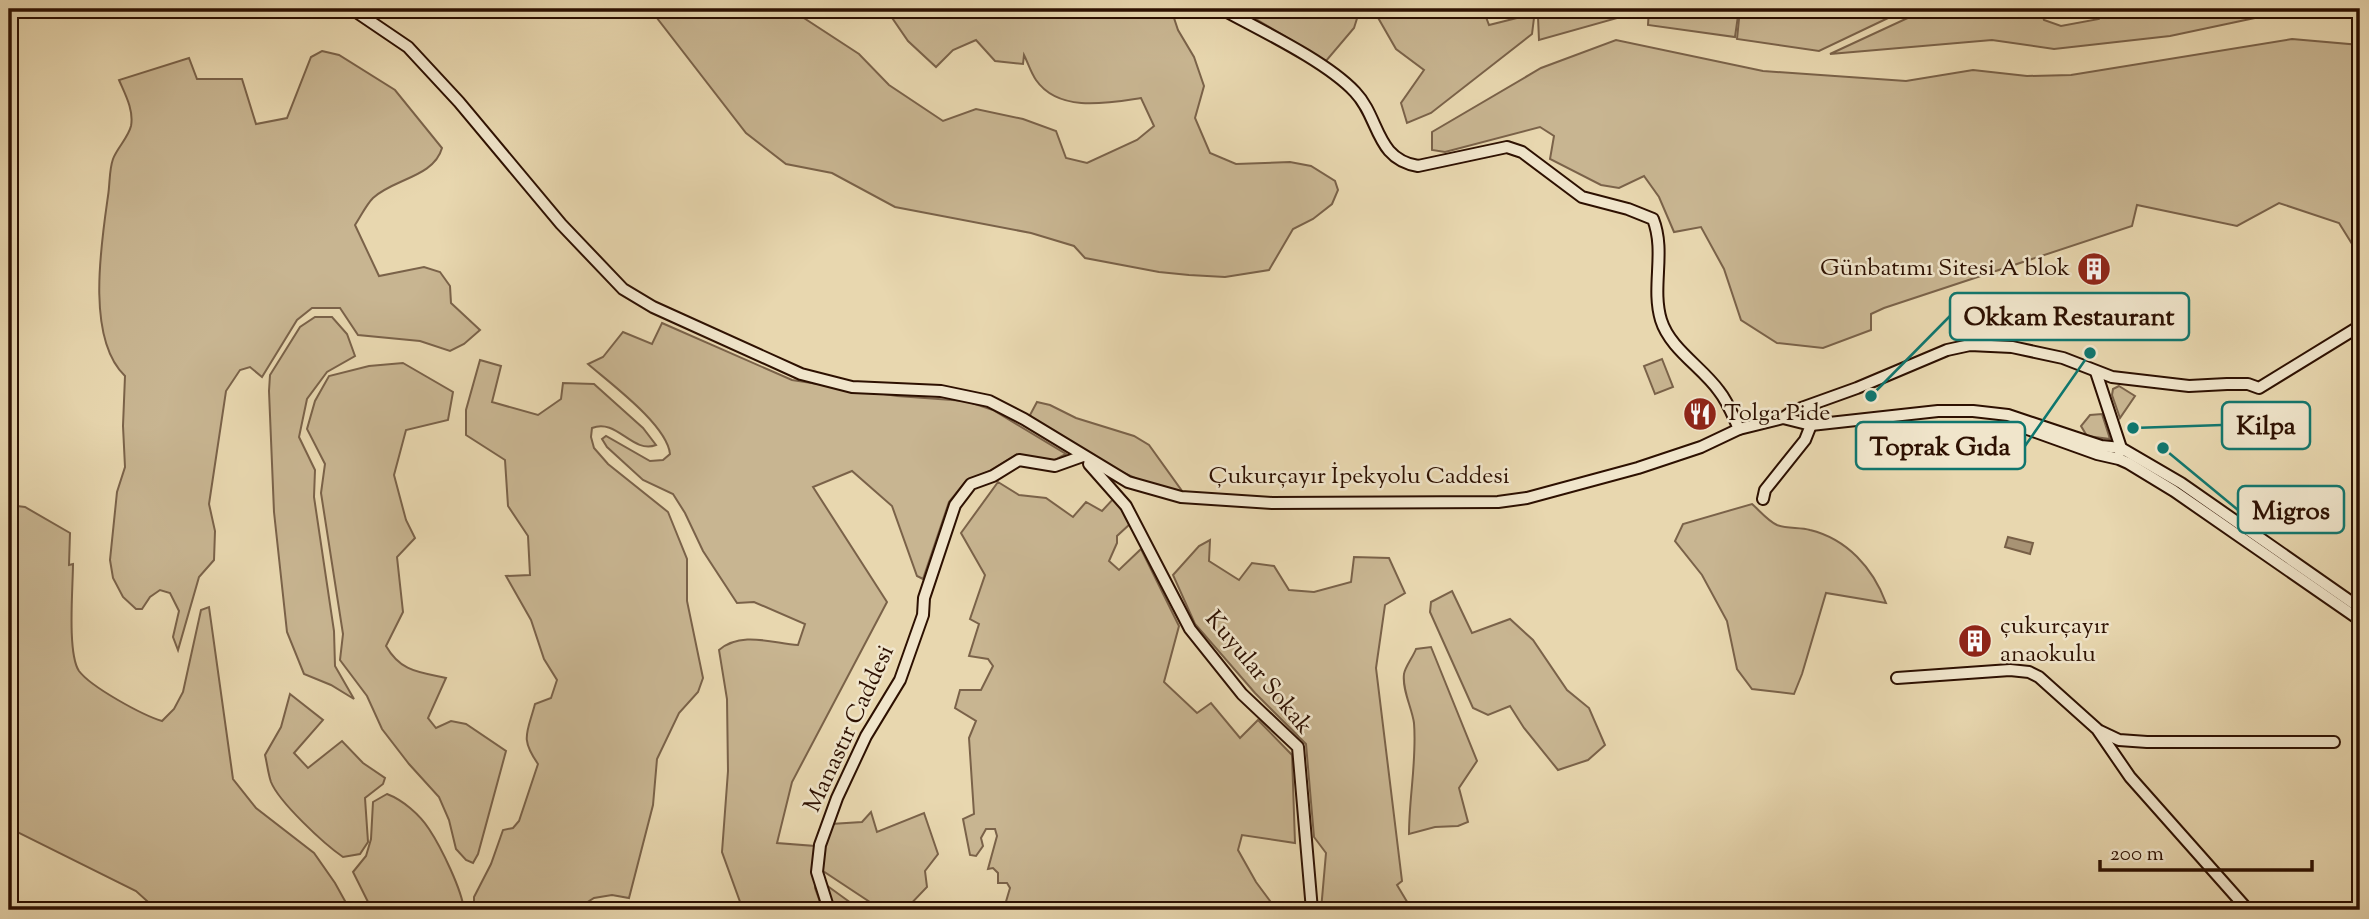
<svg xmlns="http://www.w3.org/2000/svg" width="2369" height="919" font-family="'Sorts Mill Goudy',serif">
  <rect width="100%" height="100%" fill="#e8d7af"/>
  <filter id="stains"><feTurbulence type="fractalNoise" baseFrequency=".00286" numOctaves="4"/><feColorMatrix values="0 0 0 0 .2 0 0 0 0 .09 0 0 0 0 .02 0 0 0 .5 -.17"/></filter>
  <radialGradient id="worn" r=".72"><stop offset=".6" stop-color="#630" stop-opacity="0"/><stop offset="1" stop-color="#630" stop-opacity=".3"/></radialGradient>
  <g fill="#c8b591" stroke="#7a6249" stroke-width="2">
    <path d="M650 9H790L859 54 889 85 943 121 976 109 1023 119 1056 131 1066 158 1087 163 1137 140 1154 126 1141 98C1108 103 1059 113 1036 80 1031 73 1028 63 1024 55L1023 64 995 61 976 40 953 50 936 67 908 41 886 9H1001C1014 17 1025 18 1040 14L1039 9H1171L1178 30 1194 57 1204 86 1195 118 1210 153 1236 164 1290 162 1311 166 1335 181 1338 190 1332 204 1313 219 1293 229 1269 270 1225 277 1189 275 1159 272 1085 258 1074 246 1031 233 895 207 832 173 786 164 746 133Z"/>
    <polygon points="1239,9 1360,9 1354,28 1326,61"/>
    <polygon points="1373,9 1425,9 1434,15 1447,9 1483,9 1489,25 1517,18 1516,9 1530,9 1534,18 1532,34 1431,113 1407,123 1401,103 1424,70 1396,49"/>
    <polygon points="1535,9 1624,9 1628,15 1539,40 1538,17"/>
    <polygon points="1649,9 1739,9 1735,37 1648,25"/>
    <polygon points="1740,9 1907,9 1819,51 1737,39"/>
    <polygon points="1927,9 2041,9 2044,20 2061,26 2099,19 2102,9 2271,11 2277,9 2360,9 2360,16 2323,12 2269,15 2170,36 2054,49 1992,40 1830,54"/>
    <polygon points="2292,39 2360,45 2360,248 2354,247 2339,223 2279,203 2237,226 2137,205 2132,226 1884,308 1871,314 1871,330 1823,348 1777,343 1741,320 1724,269 1701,227 1674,232 1659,197 1644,176 1619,188 1601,185 1550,159 1554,136 1540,127 1445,152 1432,150 1432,132 1541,68 1616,40 1763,71 1906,81 1973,70 2027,76 2071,75"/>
    <path d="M322 51 339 55 395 90 442 148C434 177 393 179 373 198 366 205 361 216 355 225L379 276 424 267 440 272 450 286 451 303 480 330 464 344 450 351 420 341 358 335 340 308H312L297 320 262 377 250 367 240 370 226 391 209 504 215 531 214 560 199 577 178 650 173 637 179 611 170 593 160 590 150 597 142 609H136L123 597 113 578 110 560 117 492 125 467 123 426 125 376C86 339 101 245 108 196 110 184 109 170 113 159 117 148 128 138 131 126 134 110 125 94 119 80L189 58 197 79H242L256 124 287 118 311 57Z"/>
    <polygon points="315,317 332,317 347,334 355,356 327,372 307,399 299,437 315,470 314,497 334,631 335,666 354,699 331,685 304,674 287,632 274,512 269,391 270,375 300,327"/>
    <path d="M662 323 792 380 897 396 966 401 993 410 1066 454 1053 461 1016 455 990 471 966 481 949 502 923 579 917 576 892 506 852 471 813 487 887 602 792 782 777 843 815 846V888L823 910H743L722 852 728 771 727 699 719 650C741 631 772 643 798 645L805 624 754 602 737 603 703 551 685 513 673 494 643 480 607 447 602 439 606 436 650 461 663 460 670 454C667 425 611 384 588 364L603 357 623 332 652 344Z"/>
    <polygon points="1662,359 1673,387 1655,394 1644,366"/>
    <path d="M480 360 501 366 492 402 538 415 561 399 563 383 594 384 643 428 656 445C632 454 617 418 592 428L591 437 594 448 608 464 668 512 687 559V601L703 678 698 692 679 713 657 759 653 805 629 898 612 895 594 898 575 910H474V897L491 864 503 830 513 828 519 821 538 764C520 738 527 734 535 704L551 698 557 680 544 659 531 620 506 576 530 575 528 536 508 506 505 460 466 435V410Z"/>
    <path d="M403 363 453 392 448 420 406 430 394 475 406 520 415 538 397 557 403 612 386 646C401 672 419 672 446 678L428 718 436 728 451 721 466 724 506 751 478 854 473 863 466 860 456 849 449 820 439 797 409 764 382 729 367 696 340 660 343 634 321 493 325 464 307 429 315 401 329 376 369 366Z"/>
    <polygon points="2119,386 2135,396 2120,418 2112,395 2113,389"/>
    <path d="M1037 402 1050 405 1076 418 1134 436 1149 445 1182 491 1180 493C1126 481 1081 448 1033 421L1030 415Z"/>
    <polygon points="2102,414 2110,439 2087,436 2081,426 2090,415"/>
    <polygon points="998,482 1019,495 1046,498 1073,517 1086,502 1102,511 1114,498 1131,523 1117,536 1117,543 1109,561 1119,570 1141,549 1179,626 1164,682 1197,713 1211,703 1240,738 1258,720 1292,755 1295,843 1242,835 1238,850 1256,882 1273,905 1274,910 1016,910 1005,905 1010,888 1007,883 998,883 998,873 993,868 988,869 997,836 995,829 986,829 981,838 983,846 976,856 970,855 963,819 974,814 969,738 976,721 955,708 960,690 981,690 993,666 988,659 969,656 979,624 970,619 985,575 961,533"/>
    <path d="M1752 504C1759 510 1768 521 1777 525 1787 529 1800 527 1810 530 1847 539 1873 568 1886 603L1826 593 1802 674 1794 694 1752 689 1737 669 1727 621 1702 575 1675 541 1683 524Z"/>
    <path d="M9 505 25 507 70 533 69 565 73 564C73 587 67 653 79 671 91 687 142 715 162 721L174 709 183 692 201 610 209 607 233 779 256 808 314 853 335 883 350 910H157L136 891 9 828Z"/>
    <polygon points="1210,540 1209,561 1239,580 1252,563 1274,566 1289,590 1314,592 1351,582 1354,557 1389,558 1405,593 1385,605 1376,668 1402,881 1397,885 1412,910 1321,910 1326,853 1314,837 1306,744 1255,693 1195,624 1173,575 1199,546"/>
    <polygon points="1452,591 1472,633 1510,619 1533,640 1567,690 1589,708 1605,745 1588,760 1558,770 1524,728 1510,706 1488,715 1473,708 1430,612 1431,602"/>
    <path d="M1431 647 1477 761 1459 788 1468 822 1458 826 1435 827 1409 834C1409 797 1417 760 1414 723 1412 708 1402 690 1404 674 1405 667 1413 657 1416 649Z"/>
    <path d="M290 694 323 720 294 753 308 768 342 741 363 763 385 778 383 784 365 798 368 842 360 854 343 857C324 844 279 802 271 782 268 773 267 763 265 755L281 727Z"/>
    <path d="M387 794C403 800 420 815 429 829 441 847 462 890 464 910H372L353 872 366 856 371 839 373 802Z"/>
    <polygon points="871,812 877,832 924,813 938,854 925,871 927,887 905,910 882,910 820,869 823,847 831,824 862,822"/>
    <polygon points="822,882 851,903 847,910 834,910"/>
  </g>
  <polygon fill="#a89374" stroke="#775f46" stroke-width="2" points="2008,537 2033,543 2030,554 2005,547"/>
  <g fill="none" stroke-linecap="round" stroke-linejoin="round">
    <g stroke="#2d1001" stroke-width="14">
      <g id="secondary">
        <polyline points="352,9 408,47 459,102 561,224 623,289 653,307 801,374 852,387 941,391 989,401 1024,419 1128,482 1181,497 1272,503 1498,502 1527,498 1638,468 1701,447 1739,429 1783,418 1811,425 1938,411 1973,411 2008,415 2101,446 2121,448 2181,483 2360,608"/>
        <path d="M1222 9C1260 30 1326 61 1355 92 1380 118 1375 159 1418 166L1507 147 1522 152 1582 197 1628 209 1653 219C1666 252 1651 287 1661 320 1670 349 1702 367 1719 391 1728 402 1733 416 1739 429"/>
        <polyline points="2096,372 2121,448 2120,452"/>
        <polyline points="1783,418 1793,411 1857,388 1947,350 1970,345 2012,347 2063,358 2112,377 2189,386 2227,384 2248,384 2259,388 2360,326"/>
        <polyline points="2019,426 2097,454 2119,459 2128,463 2174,491 2360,620"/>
        <polyline points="1089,464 1126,506 1190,629 1242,694 1298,747 1312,910"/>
        <polyline points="1763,499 1765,490 1805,440 1811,425"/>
        <polyline points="1897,678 2010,670 2029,672 2039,677 2097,729 2130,777 2248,910"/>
        <polyline points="2100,731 2119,740 2147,742 2334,742"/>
        <polyline points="1807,909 1807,910"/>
        <polyline points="829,910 817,872 820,845 837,798 866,736 900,680 923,615 924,598 955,505 971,484 993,476 1019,460 1055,466 1083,456"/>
      </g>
    </g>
    <use href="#secondary" stroke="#f0e5cb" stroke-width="10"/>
  </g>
  <defs>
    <g id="building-disc" transform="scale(1.75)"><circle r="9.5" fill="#8f2418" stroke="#f0e5cb"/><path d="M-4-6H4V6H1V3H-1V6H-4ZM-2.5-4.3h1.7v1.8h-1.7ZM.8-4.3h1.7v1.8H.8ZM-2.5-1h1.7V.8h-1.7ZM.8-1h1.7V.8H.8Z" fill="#fff"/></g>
    <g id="restaurant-disc" transform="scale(1.75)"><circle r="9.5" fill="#8f2418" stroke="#f0e5cb"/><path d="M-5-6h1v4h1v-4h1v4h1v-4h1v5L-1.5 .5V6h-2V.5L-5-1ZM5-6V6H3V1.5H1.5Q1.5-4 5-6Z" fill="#fff"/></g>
  </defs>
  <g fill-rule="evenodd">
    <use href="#building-disc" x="2094" y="269"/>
    <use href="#restaurant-disc" x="1700" y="414"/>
    <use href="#building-disc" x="1975" y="641"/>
  </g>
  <g text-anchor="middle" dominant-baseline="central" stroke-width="5" stroke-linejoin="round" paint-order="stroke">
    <g font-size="24" fill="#2d1001" stroke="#f0e5cb" text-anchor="start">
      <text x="2070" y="269" text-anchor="end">Günbatımı Sitesi A blok</text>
      <text x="1724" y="414">Tolga Pide</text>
      <text x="2000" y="627">çukurçayır<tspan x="2000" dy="28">anaokulu</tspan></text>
    </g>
    <g font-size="24" fill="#2d1001" stroke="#f0e5cb">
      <text x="1359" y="477">Çukurçayır İpekyolu Caddesi</text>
      <text transform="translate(1258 673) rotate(50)">Kuyular Sokak</text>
      <text transform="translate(850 729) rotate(-65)">Manastır Caddesi</text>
    </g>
  </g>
  <path fill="none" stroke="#0f766e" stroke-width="2.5" d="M1871 396L1950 316M2133 428L2222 425M2090 353L2025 446M2163 448L2238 510"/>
  <g fill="#0f766e" stroke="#f0e5cb" stroke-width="2.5">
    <circle cx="1871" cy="396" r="7"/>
    <circle cx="2133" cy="428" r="7"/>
    <circle cx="2090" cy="353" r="7"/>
    <circle cx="2163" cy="448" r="7"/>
  </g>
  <g fill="#f0e5cb" stroke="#0f766e" stroke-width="2.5">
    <rect x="1950" y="293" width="239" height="47" rx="7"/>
    <rect x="2222" y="402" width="88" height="47" rx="7"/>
    <rect x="1856" y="422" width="169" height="47" rx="7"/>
    <rect x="2238" y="486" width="106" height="47" rx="7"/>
  </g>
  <g font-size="26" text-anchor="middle" font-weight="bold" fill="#2d1001">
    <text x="2069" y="325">Okkam Restaurant</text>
    <text x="2266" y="434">Kilpa</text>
    <text x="1940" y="455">Toprak Gıda</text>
    <text x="2291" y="519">Migros</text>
  </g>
  <rect width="2369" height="919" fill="none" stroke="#e8d7af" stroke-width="35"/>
  <rect x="10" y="10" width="2348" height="898" fill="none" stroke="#2d1001" stroke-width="3.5"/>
  <rect x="18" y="18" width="2334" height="884" fill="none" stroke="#2d1001" stroke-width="2"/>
  <path d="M2100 860v10h212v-10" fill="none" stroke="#2d1001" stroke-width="3.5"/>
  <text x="2110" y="860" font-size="21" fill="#2d1001" stroke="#f0e5cb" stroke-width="5" paint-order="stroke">200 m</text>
  <rect width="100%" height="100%" filter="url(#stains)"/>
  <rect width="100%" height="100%" fill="url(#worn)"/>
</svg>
